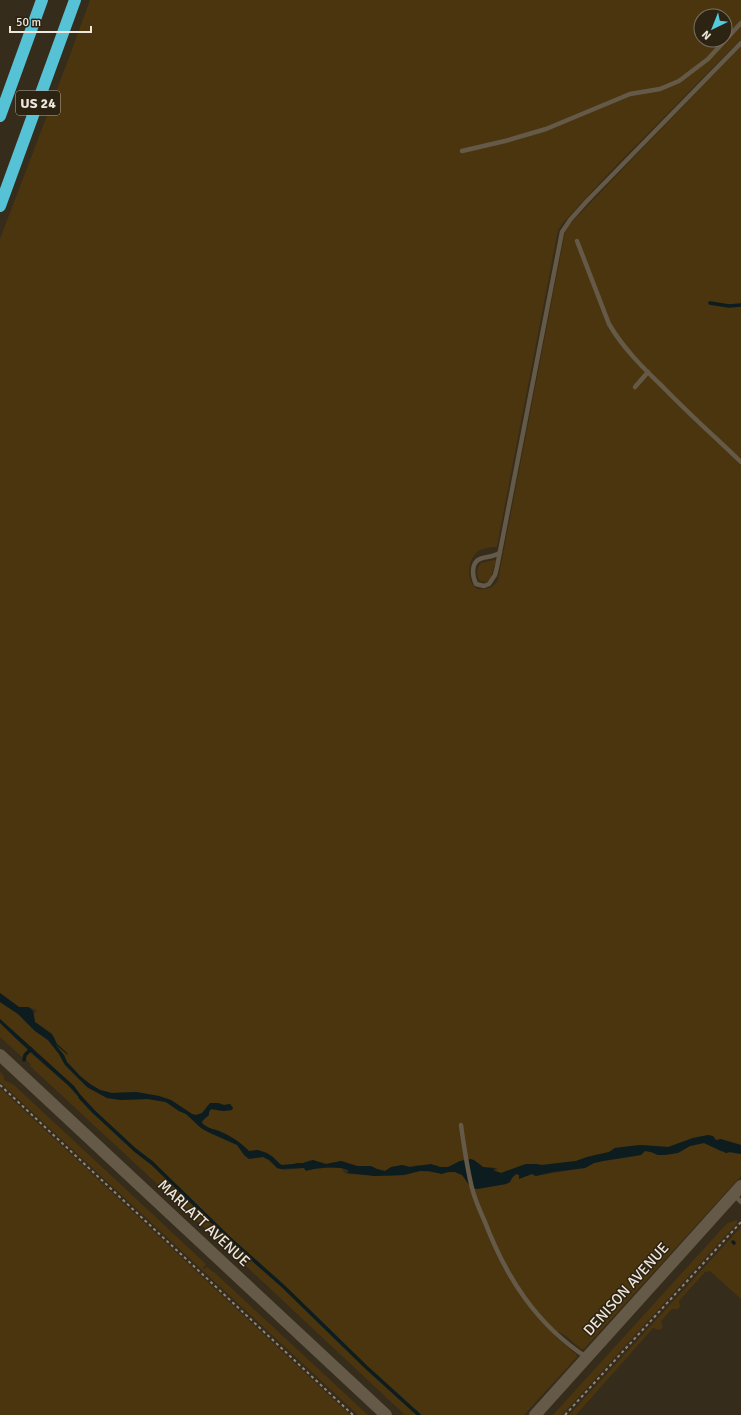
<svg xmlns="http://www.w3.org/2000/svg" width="741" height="1415" font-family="Signika,sans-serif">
  <rect width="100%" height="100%" fill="#362c1c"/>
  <g fill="#4a350f" fill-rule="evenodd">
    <path d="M90 0H741V39L609 173 563 223 558 230 497 546 496 547C491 547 485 548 480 550 467 558 465 580 477 589 486 590 493 589 498 580L565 232 569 225 741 46V1145L716 1140 708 1135 693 1138 669 1147 640 1145 623 1147 615 1148 609 1152 587 1157 576 1161 542 1165 536 1164H526L501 1173 494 1171 493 1169H496L492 1167H483L478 1163 465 1161H460L448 1167H440L436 1165H416L410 1167 402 1165 385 1171 377 1169 373 1167 357 1166 342 1161 326 1164 311 1160 303 1163H297L294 1164 282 1165 280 1164 273 1157 258 1150 249 1151C240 1142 231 1136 219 1131 213 1129 207 1128 202 1123L211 1109 223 1111 232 1110 233 1108 230 1104 224 1105 218 1103 214 1104 202 1113 197 1115 192 1114 171 1100 159 1096 136 1092 112 1093 100 1090 90 1084 80 1076 67 1062 55 1044 68 1054 57 1044 54 1037 35 1022 34 1015 37 1010 28 1007H19L0 993V239L70 55ZM701 16H725V40H701Z"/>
    <path d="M494 560H496L491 577 487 582 480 581C475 575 477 568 481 563Z"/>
    <polygon points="0,1002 18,1014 35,1031 48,1040 59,1054 65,1065 87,1087 107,1098 121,1100 148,1099 165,1102 179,1111 186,1114 201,1128 208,1132 237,1145 249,1158 263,1157 269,1160 277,1168 284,1170 304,1168 309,1170 318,1168 342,1168 343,1171 346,1174 388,1176 404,1175 420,1171 438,1173 455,1172 462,1175 468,1184 477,1189 506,1184 510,1182 512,1178 516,1174 519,1175 519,1178 533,1174 534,1176 585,1168 594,1163 603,1161 641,1155 645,1151 651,1152 658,1155 665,1155 690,1146 704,1143 720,1151 741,1154 741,1176 584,1349 581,1349 566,1336 557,1331 555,1334 556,1337 576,1354 577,1357 524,1415 405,1415 232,1253 226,1246 229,1240 227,1239 223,1245 30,1066 31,1065 25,1058 29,1053 28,1051 22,1057 0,1037 0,1023 34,1056 70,1087 81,1099 84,1099 74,1086 0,1019"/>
    <polygon points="0,1072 4,1076 4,1080 13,1084 206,1264 203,1268 204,1269 207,1267 213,1272 214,1272 368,1415 358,1415 0,1082"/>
    <polygon points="0,1088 350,1415 0,1415"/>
    <polygon points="737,1220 737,1223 562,1415 553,1415 720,1231 728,1223"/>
    <path d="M741 1227V1299L710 1271 705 1272 679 1301 680 1307C678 1310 676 1309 672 1309L661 1321C662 1325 664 1328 659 1330L653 1328 576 1415H569Z"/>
  </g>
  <g fill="#0c1c1f">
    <path d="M0 993 19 1007H28L30 1008 33 1011 35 1022 52 1034 57 1044 67 1053 68 1055 55 1044 64 1055 67 1062 80 1076 90 1084 100 1090 112 1093 136 1092 159 1096 171 1100 192 1114 196 1115 202 1113 210 1103H218L224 1105 230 1104 233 1108 232 1110 223 1111 211 1109 209 1112V1115L202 1121V1123C207 1128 213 1129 219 1131 231 1136 240 1142 249 1151L258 1150 267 1153 273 1157 280 1164 282 1165 294 1164 297 1163H303L313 1160 326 1164 341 1161 357 1166H371L377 1169 385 1171 391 1167 402 1165 410 1167 431 1164 440 1167H448L460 1161 470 1159 474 1160 483 1167 498 1169 493 1170 501 1173 526 1164H536L542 1165 576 1161 587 1157 609 1152 615 1148 623 1147 640 1145 668 1147 693 1138 708 1135 713 1136 716 1140 721 1139 741 1145V1154L730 1152 726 1153 704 1143 690 1146 678 1153 665 1155H658L651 1152 645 1151 641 1155 603 1161 594 1163 585 1168 553 1172 536 1176 532 1174 519 1179V1175L516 1174 512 1178 510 1182 506 1184 477 1189 471 1188 466 1180 462 1175 455 1172H448L442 1174 429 1171H420L404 1175 374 1176 348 1173 347 1172 349 1171C341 1165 315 1168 306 1171L304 1168 281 1169 277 1168 269 1160 263 1157 249 1159 244 1155 237 1145 208 1132 201 1128 186 1114 179 1111 166 1102 148 1099 121 1100 107 1098 87 1087 65 1065 59 1054 48 1040 35 1031 18 1014 0 1002Z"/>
    <path d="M0 1019 74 1086 84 1100C78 1098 73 1090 69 1086 46 1065 22 1045 0 1023Z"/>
  </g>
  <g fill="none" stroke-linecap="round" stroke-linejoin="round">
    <g stroke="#0c1c1f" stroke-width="3.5">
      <polyline points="710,303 729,306 741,305"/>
      <polyline points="24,1060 25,1055 31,1049"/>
      <polyline points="80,1097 93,1111 135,1150 152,1163 230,1239 284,1287 366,1367 419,1415"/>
      <polyline points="733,1242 734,1243"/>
      <polyline points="225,1246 225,1243 229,1238"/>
    </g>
    <g stroke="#8d8578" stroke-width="2" stroke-dasharray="3 3" stroke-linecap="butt">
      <polyline points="0,1085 353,1415"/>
      <polyline points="565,1415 741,1222"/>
    </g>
    <g stroke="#655a48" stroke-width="4.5">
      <polyline points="462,151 505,141 546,129 630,94 660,89 679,81 708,59 741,23"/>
      <path d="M577 241 609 324C623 348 643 368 663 387 688 413 715 437 741 462"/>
      <polyline points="635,387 648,372"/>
      <path d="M500 552C491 561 474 552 473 571 473 576 474 580 476 584L484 586 489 584 495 575 497 567 562 232 570 220 587 201 741 43"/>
      <path d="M461 1125C464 1146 467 1168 472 1188 475 1200 480 1211 485 1222 506 1277 536 1324 586 1357"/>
      <polyline points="734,1195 741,1202"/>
    </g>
    <g stroke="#655a48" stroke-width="12">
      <polyline points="0,1055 386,1415"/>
      <polyline points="535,1415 741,1186"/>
    </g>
    <g stroke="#56c2d5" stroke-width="12">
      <polyline points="0,116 42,0"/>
      <polyline points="0,206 75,0"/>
    </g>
  </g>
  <g text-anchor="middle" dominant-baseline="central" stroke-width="3" stroke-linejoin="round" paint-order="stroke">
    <rect fill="#2c2313" stroke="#b3aca0" stroke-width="1" x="16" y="91" width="44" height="24" rx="3"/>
    <g font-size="14" font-weight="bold" fill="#ede7dd">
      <text x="38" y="103">US 24</text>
    </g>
    <g font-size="15" fill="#ede7dd" stroke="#2c2313">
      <text transform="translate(204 1223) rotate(43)">MARLATT AVENUE</text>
      <text transform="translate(626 1289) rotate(-48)">DENISON AVENUE</text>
    </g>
  </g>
  <g transform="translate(713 28) rotate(223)"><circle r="19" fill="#2c2313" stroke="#797164"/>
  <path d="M0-3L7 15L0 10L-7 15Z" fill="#54cade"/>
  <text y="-6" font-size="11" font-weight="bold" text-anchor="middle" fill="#ede7dd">N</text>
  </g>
  <path d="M10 26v6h81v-6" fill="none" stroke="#ede7dd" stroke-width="2"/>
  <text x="16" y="26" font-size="12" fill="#ede7dd" stroke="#2c2313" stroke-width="3" paint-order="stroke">50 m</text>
</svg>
